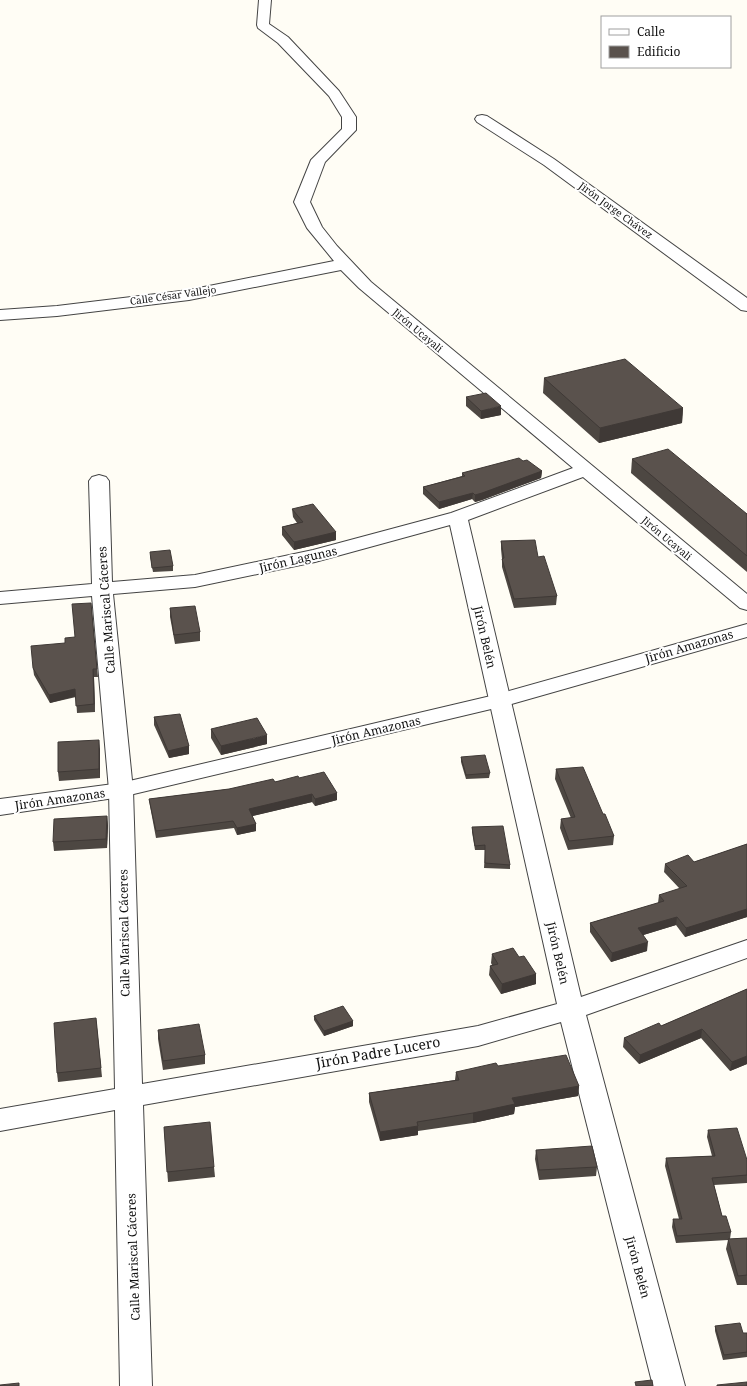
<svg xmlns="http://www.w3.org/2000/svg" width="747" height="1386" font-family="'Noto Serif',serif">
  <rect width="100%" height="100%" fill="#fffdf5"/>
  <g fill="none" stroke-linecap="round" stroke-linejoin="round">
    <g stroke="#444" stroke-width="2">
      <g id="minor">
        <path d="M259 0H271L269 24 288 37 339 91 356 117V130L325 162 310 202 322 227 337 246 371 282 747 594V610L740 608 583 477 468 520 581 997 747 940V958L586 1015 685 1386H653L561 1022 478 1046 143 1105 152 1386H120L115 1110 0 1131V1109L115 1089 109 790 92 596 0 604V592L92 584 89 481 92 477 99 475 106 477 109 481 112 582 195 575 313 550 451 513 573 468 359 288 341 270 189 300 57 316 0 320V310L57 306 189 290 334 261 307 228 294 202 311 160 342 129V117L329 96 278 43 258 28 257 25ZM450 525 557 1004 478 1026 142 1084 133 790 113 594 195 587 315 562Z"/>
        <polygon points="482,115 487,116 554,159 747,298 747,311 741,310 544,165 477,122 475,119 477,116"/>
      </g>
    </g>
    <g stroke="#444" stroke-width="2">
      <polygon id="tertiary" points="747,624 747,637 508,705 121,797 0,815 0,799 121,783 495,695"/>
    </g>
    <use href="#minor" fill="#fff" fill-rule="evenodd"/>
    <use href="#tertiary" fill="#fff" fill-rule="evenodd"/>
  </g>
  <g fill="#4d4742">
    <polygon points="544,378 683,408 682,423 599,443 543,393"/>
    <polygon points="466,397 501,415 481,419 466,406"/>
    <polygon points="632,459 747,514 747,572 631,473"/>
    <polygon points="523,461 542,471 541,478 482,500 475,502 472,499 439,509 423,494 423,487 462,476 462,473"/>
    <polygon points="292,509 336,532 336,540 294,550 282,535 282,527 297,523 293,517"/>
    <polygon points="501,541 538,557 557,596 556,605 514,608 502,567 502,559 501,549"/>
    <polygon points="150,556 173,566 173,571 153,572"/>
    <polygon points="91,603 98,677 94,677 95,712 77,713 76,697 50,703 34,675 33,668 65,643 75,637"/>
    <polygon points="170,608 200,632 200,641 175,644 170,617"/>
    <polygon points="154,717 189,746 189,754 169,758 154,725"/>
    <polygon points="211,729 267,744 221,755 211,738"/>
    <polygon points="100,749 100,778 59,781 58,772"/>
    <polygon points="461,757 490,773 489,778 466,779 461,762"/>
    <polygon points="556,769 603,814 614,836 613,845 568,850 560,828 561,819 571,818 555,779"/>
    <polygon points="299,778 337,793 337,800 315,806 312,802 252,816 256,824 256,831 237,835 234,828 156,838 150,806 149,799 229,789"/>
    <polygon points="107,816 108,826 107,848 54,851 53,842"/>
    <polygon points="472,827 510,865 510,869 484,868 485,850 475,850 472,832"/>
    <polygon points="747,844 747,917 685,937 676,925 643,935 647,951 611,962 590,932 590,923 658,903 659,895 680,889 664,872 665,864 694,862"/>
    <polygon points="492,954 519,957 536,974 536,984 501,994 489,975 490,966 492,965 491,963"/>
    <polygon points="747,989 747,1064 730,1071 701,1038 639,1064 623,1047 624,1038 661,1026"/>
    <polygon points="314,1016 353,1021 353,1026 324,1036 314,1020"/>
    <polygon points="96,1018 102,1077 58,1082 57,1073"/>
    <polygon points="158,1030 205,1055 205,1064 163,1070 158,1039"/>
    <polygon points="498,1066 579,1086 578,1096 515,1107 514,1114 473,1123 418,1131 418,1135 380,1141 369,1102 369,1093 455,1080 456,1072"/>
    <polygon points="164,1127 214,1167 215,1177 168,1182"/>
    <polygon points="708,1130 747,1160 747,1183 714,1185 722,1216 731,1232 730,1239 747,1238 747,1285 737,1285 726,1249 728,1240 676,1243 672,1227 673,1219 679,1219 665,1166 666,1158 712,1156 707,1137"/>
    <polygon points="536,1150 597,1167 596,1176 539,1180 535,1159"/>
    <polygon points="715,1326 743,1333 747,1333 747,1357 723,1360 715,1331"/>
  </g>
  <g fill="#3f3936">
    <polygon points="501,406 501,415 481,419 481,411"/>
    <polygon points="683,408 682,423 599,443 600,428"/>
    <polygon points="542,471 541,478 482,500 475,502 475,495"/>
    <polygon points="473,493 472,499 439,509 439,502"/>
    <polygon points="336,532 336,540 294,550 294,542"/>
    <polygon points="93,669 94,677 95,712 94,704"/>
    <polygon points="75,689 76,696 50,703 49,695"/>
    <polygon points="267,735 267,744 221,755 221,746"/>
    <polygon points="99,740 100,749 100,778 99,769"/>
    <polygon points="189,746 189,754 169,758 168,751"/>
    <polygon points="337,793 337,800 315,806 315,799"/>
    <polygon points="312,794 312,802 249,817 249,809"/>
    <polygon points="107,816 108,826 107,848 106,839"/>
    <polygon points="256,824 256,831 237,835 237,828"/>
    <polygon points="747,909 747,917 685,937 686,928"/>
    <polygon points="677,917 676,925 637,937 638,928"/>
    <polygon points="648,942 647,951 611,962 612,953"/>
    <polygon points="536,974 536,984 501,994 502,984"/>
    <polygon points="353,1021 353,1026 324,1036 324,1031"/>
    <polygon points="702,1029 701,1038 639,1064 640,1055"/>
    <polygon points="747,1056 747,1064 730,1071 732,1062"/>
    <polygon points="579,1086 578,1096 515,1107 514,1114 473,1123 473,1113 512,1098"/>
    <polygon points="418,1126 418,1135 380,1141 380,1132"/>
  </g>
  <g fill="#5a524d" stroke="#3f3936">
    <polygon points="625,359 683,408 600,428 544,378"/>
    <polygon points="486,393 501,406 481,411 466,397"/>
    <polygon points="668,449 747,514 747,556 632,459"/>
    <polygon points="519,458 523,461 527,460 542,471 482,493 475,495 473,493 439,502 423,487 465,476 462,473"/>
    <polygon points="313,504 336,532 294,542 282,527 303,522 292,509"/>
    <polygon points="535,540 538,557 544,556 557,596 514,599 502,559 504,558 501,541"/>
    <polygon points="170,550 173,566 152,568 150,552"/>
    <polygon points="91,603 97,669 93,669 94,704 76,706 75,689 49,695 33,668 31,646 65,643 65,638 75,637 72,604"/>
    <polygon points="195,606 200,632 174,635 170,608"/>
    <polygon points="180,714 189,746 168,751 154,717"/>
    <polygon points="257,718 267,735 221,746 211,729"/>
    <polygon points="99,740 99,769 58,772 58,742"/>
    <polygon points="485,755 490,773 466,775 461,757"/>
    <polygon points="583,767 603,814 605,814 614,836 569,841 561,819 575,817 556,769"/>
    <polygon points="324,772 337,793 315,799 312,794 249,809 256,824 237,828 233,821 156,831 149,799 229,789 273,779 275,782 298,776 299,778"/>
    <polygon points="107,816 106,839 53,842 54,819"/>
    <polygon points="503,826 510,865 485,863 485,845 475,846 472,827"/>
    <polygon points="747,844 747,909 686,928 677,917 638,928 648,942 612,953 590,923 664,901 659,895 687,886 665,864 688,855 694,862"/>
    <polygon points="513,948 519,957 524,956 536,974 502,984 490,966 498,964 492,954"/>
    <polygon points="747,989 747,1056 732,1062 702,1029 640,1055 624,1038 659,1023 661,1026"/>
    <polygon points="343,1006 353,1021 324,1031 314,1016"/>
    <polygon points="96,1018 101,1068 57,1073 54,1023"/>
    <polygon points="199,1024 205,1055 163,1061 158,1030"/>
    <polygon points="566,1055 579,1086 512,1098 515,1104 473,1113 417,1122 418,1126 380,1132 369,1093 459,1080 456,1072 496,1063 498,1066"/>
    <polygon points="210,1122 214,1167 167,1172 164,1127"/>
    <polygon points="737,1128 747,1160 747,1175 712,1178 722,1216 726,1216 731,1232 677,1236 673,1219 682,1219 666,1158 715,1156 708,1130"/>
    <polygon points="592,1146 597,1167 539,1170 536,1150"/>
    <polygon points="747,1238 747,1275 738,1276 728,1239"/>
    <polygon points="740,1323 743,1333 747,1333 747,1352 724,1355 715,1326"/>
    <polygon points="652,1380 653,1386 636,1386 635,1382"/>
    <polygon points="747,1382 747,1386 717,1386 717,1385"/>
    <polygon points="19,1383 19,1386 0,1386 0,1385"/>
  </g>
  <g text-anchor="middle" dominant-baseline="central" stroke-width="4" stroke-linejoin="round" paint-order="stroke">
    <g font-size="10" fill="#111" stroke="#fff">
      <text transform="translate(616 210) rotate(36)">Jirón Jorge Chávez</text>
      <text transform="translate(173 295) rotate(-8)">Calle César Vallejo</text>
      <text transform="translate(418 330) rotate(40)">Jirón Ucayali</text>
      <text transform="translate(667 538) rotate(40)">Jirón Ucayali</text>
    </g>
    <g font-size="12" fill="#111" stroke="#fff">
      <text transform="translate(298 559) rotate(-13)">Jirón Lagunas</text>
      <text transform="translate(106 610) rotate(-94)">Calle Mariscal Cáceres</text>
      <text transform="translate(485 637) rotate(77)">Jirón Belén</text>
      <text transform="translate(689 646) rotate(-16)">Jirón Amazonas</text>
      <text transform="translate(376 730) rotate(-13)">Jirón Amazonas</text>
      <text transform="translate(60 799) rotate(-8)">Jirón Amazonas</text>
      <text transform="translate(124 933) rotate(-91)">Calle Mariscal Cáceres</text>
      <text transform="translate(558 953) rotate(77)">Jirón Belén</text>
      <text transform="translate(133 1257) rotate(-92)">Calle Mariscal Cáceres</text>
      <text transform="translate(638 1267) rotate(75)">Jirón Belén</text>
    </g>
    <g font-size="14" fill="#111" stroke="#fff">
      <text transform="translate(378 1052) rotate(-10)">Jirón Padre Lucero</text>
    </g>
  </g>
  <rect x="601" y="16" width="130" height="52" fill="#ffffff" stroke="#a0a0a0"/>
  <rect x="609" y="29" width="20" height="6" fill="#ffffff" stroke="#a0a0a0"/>
  <text x="637" y="36" font-size="12" fill="#111111">Calle</text>
  <rect x="609" y="46" width="20" height="12" fill="#5a524d" stroke="#a0a0a0"/>
  <text x="637" y="56" font-size="12" fill="#111111">Edificio</text>
</svg>
